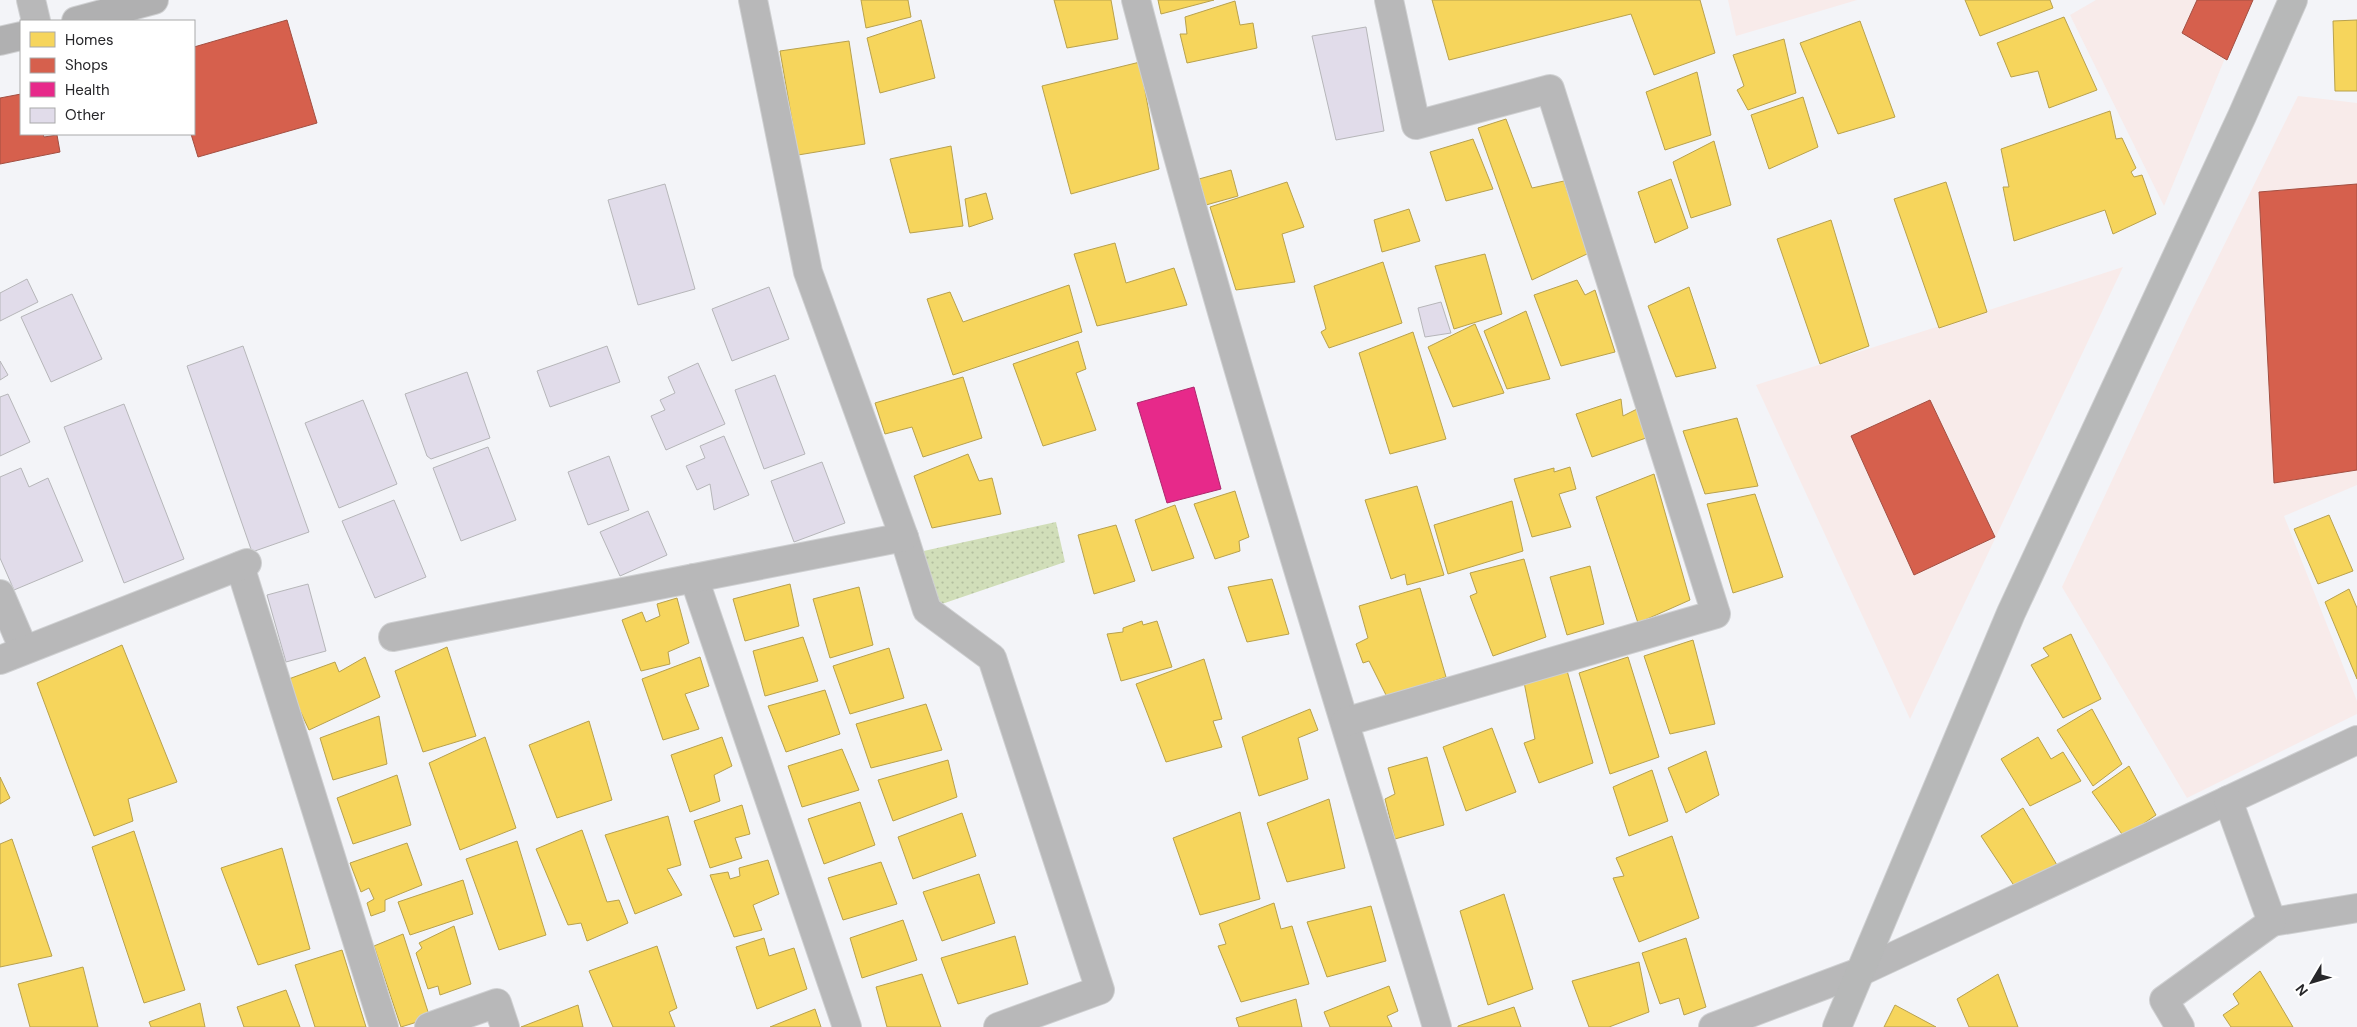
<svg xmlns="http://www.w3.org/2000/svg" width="2357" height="1027" font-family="'DM Sans',sans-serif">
  <defs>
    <pattern id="park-dots" width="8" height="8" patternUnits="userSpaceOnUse" patternTransform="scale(1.25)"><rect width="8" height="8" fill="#d1deb9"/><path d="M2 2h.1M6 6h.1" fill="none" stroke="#b3be9f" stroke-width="1.8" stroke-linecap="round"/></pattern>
  </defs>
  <rect width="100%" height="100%" fill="#f3f4f8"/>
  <g fill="#f8ebea">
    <polygon points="1728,0 1857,0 1736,36"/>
    <polygon points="2096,0 2249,0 2164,206 2070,15"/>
    <polygon points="2298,96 2357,103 2357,485 2284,516 2357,701 2357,714 2187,798 2062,587 2189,316"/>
    <polygon points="2123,267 1910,719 1756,385"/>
  </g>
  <polygon fill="url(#park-dots)" points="1056,522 1065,562 936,606 919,552"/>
  <g fill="#f6d55c" stroke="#b8a14d">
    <polygon points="861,0 908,0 911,17 866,28"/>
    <polygon points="1054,0 1111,0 1118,39 1067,48"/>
    <polygon points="1158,0 1214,0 1161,14"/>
    <polygon points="1432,0 1700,0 1715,53 1654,75 1631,14 1449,60"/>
    <polygon points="1965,0 2050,0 2053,8 1980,36"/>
    <polygon points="1235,1 1240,25 1253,23 1257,48 1187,63 1180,34 1187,34 1185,17"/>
    <polygon points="2064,17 2097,90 2049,108 2038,71 2011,77 1997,43"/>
    <polygon points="921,20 935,78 880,93 867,38"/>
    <polygon points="2357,20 2357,91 2335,91 2333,21"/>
    <polygon points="1860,21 1895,117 1838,134 1800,43"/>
    <polygon points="1784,39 1796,93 1748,110 1737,90 1744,86 1733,55"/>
    <polygon points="849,41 865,144 798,155 780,51"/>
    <polygon points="1140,62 1159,169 1071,194 1042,86"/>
    <polygon points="1697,72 1711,135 1665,150 1646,92"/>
    <polygon points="1803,97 1818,147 1769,169 1751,115"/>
    <polygon points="2110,111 2116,139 2122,138 2136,168 2131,172 2134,177 2142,175 2156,214 2113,234 2105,210 2014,241 2003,187 2009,187 2001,149"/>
    <polygon points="1506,119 1532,188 1564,181 1589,253 1532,280 1478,128"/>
    <polygon points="1473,139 1493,189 1446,201 1430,152"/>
    <polygon points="1714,141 1731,205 1691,218 1673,162"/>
    <polygon points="951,146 963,226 910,233 890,159"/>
    <polygon points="1231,170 1238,196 1206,205 1199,179"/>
    <polygon points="1671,179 1688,228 1655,243 1638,192"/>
    <polygon points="1287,182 1304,227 1282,234 1295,282 1236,290 1210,207"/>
    <polygon points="1946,182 1987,312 1939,328 1894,199"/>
    <polygon points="986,193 993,219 969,227 965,199"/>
    <polygon points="1409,209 1420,241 1382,252 1374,220"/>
    <polygon points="1831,220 1869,346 1820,364 1777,239"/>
    <polygon points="1115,243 1126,283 1174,268 1187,305 1097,326 1074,254"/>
    <polygon points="1485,254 1502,314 1454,329 1435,266"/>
    <polygon points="1383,262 1402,323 1329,348 1321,332 1326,329 1314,286"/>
    <polygon points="1577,280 1585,295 1595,290 1615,352 1561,366 1534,295"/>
    <polygon points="1069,285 1082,332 953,375 927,299 950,292 963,322"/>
    <polygon points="1689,287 1716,368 1676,377 1648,306"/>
    <polygon points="1526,311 1550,379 1507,389 1484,331"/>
    <polygon points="1475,324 1504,393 1453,407 1428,347"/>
    <polygon points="1413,332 1446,439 1390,454 1359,353"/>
    <polygon points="1078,341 1086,369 1076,373 1096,430 1043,446 1013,364"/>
    <polygon points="963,377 982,438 923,457 912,427 885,434 875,403"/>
    <polygon points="1621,399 1623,416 1637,409 1646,438 1592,457 1576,414"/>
    <polygon points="1737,418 1758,486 1705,494 1683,431"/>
    <polygon points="968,454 979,481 992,478 1001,514 932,528 914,476"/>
    <polygon points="1570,467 1576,489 1559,494 1571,527 1532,537 1514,479 1554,468 1554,472"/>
    <polygon points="1654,474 1690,600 1638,623 1596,497"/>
    <polygon points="1417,486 1444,575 1407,585 1405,574 1391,579 1365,500"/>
    <polygon points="1235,491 1249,537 1239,541 1240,551 1215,559 1194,504"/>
    <polygon points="1755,494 1783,577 1733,593 1707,504"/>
    <polygon points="1512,501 1523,551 1448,574 1434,525"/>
    <polygon points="1175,505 1194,558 1152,571 1135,520"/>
    <polygon points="2329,515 2353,571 2318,584 2294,529"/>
    <polygon points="1116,525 1135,581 1094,594 1078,535"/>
    <polygon points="1524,559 1546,637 1493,656 1470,596 1477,593 1470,573"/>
    <polygon points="1590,566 1604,624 1567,635 1550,577"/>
    <polygon points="1272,579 1289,634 1247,642 1228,587"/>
    <polygon points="790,584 799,626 745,641 733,599"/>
    <polygon points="859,587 873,645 830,658 813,599"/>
    <polygon points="1420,588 1446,677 1387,697 1369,661 1363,663 1356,644 1368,638 1359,606"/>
    <polygon points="2349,589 2357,608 2357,679 2325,602"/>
    <polygon points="677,598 689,643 668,652 670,664 641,671 622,620 642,612 646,622 660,616 657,604"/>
    <polygon points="1142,621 1143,625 1157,621 1172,667 1121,681 1107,634 1123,632 1123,628"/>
    <polygon points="2071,634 2101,699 2063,718 2031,665 2049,656 2043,648"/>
    <polygon points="803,637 818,681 765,696 753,651"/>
    <polygon points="1693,640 1715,724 1670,734 1644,656"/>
    <polygon points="122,645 177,782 128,799 133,821 94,836 37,683"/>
    <polygon points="447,647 476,736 423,752 395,671"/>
    <polygon points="889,648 904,698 850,714 833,666"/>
    <polygon points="365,657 380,697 309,730 286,680 335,662 339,672"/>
    <polygon points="700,657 709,686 685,694 699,729 663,740 642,679"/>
    <polygon points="1628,657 1659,757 1610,774 1579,673"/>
    <polygon points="1204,659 1222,719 1213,721 1222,747 1166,762 1136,684"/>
    <polygon points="1566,667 1593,763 1539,783 1524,743 1535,739 1524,682"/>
    <polygon points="825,690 840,734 786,752 768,706"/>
    <polygon points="926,704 942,750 871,768 856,724"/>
    <polygon points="1310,709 1318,730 1298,738 1308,779 1259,796 1242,737"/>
    <polygon points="2092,709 2122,764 2093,786 2057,730"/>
    <polygon points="379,716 387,764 333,780 320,738"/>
    <polygon points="589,721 612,800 557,818 529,745"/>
    <polygon points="1492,728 1516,792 1466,811 1443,747"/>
    <polygon points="485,737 516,828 460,850 429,763"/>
    <polygon points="722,737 732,766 714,775 720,801 690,812 671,755"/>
    <polygon points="2038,737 2051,759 2063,752 2081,781 2030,806 2001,759"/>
    <polygon points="842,749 859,790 802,807 788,766"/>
    <polygon points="1706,751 1719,795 1686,813 1668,768"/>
    <polygon points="1427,757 1444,825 1395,839 1385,799 1395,794 1388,768"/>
    <polygon points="948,760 957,797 893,821 878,780"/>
    <polygon points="2129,766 2156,815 2124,837 2092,792"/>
    <polygon points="1652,770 1668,821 1629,836 1613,787"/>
    <polygon points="397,775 411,825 353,844 337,798"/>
    <polygon points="0,777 10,798 0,804"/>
    <polygon points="1329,799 1345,868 1287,882 1267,823"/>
    <polygon points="860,802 875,845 824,864 808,819"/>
    <polygon points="742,805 750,834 735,838 742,858 710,868 694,821"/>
    <polygon points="2023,808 2057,865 2015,887 1981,836"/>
    <polygon points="1240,812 1260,899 1200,915 1173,838"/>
    <polygon points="962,813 976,856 913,879 898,837"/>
    <polygon points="668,816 681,865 667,869 682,895 635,914 605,835"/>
    <polygon points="582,830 607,902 619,900 628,923 587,941 581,923 568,925 536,849"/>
    <polygon points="134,831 185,990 144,1003 92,847"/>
    <polygon points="1672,836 1699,918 1639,942 1613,878 1624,876 1616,858"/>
    <polygon points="12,839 52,956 0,967 0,844"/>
    <polygon points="517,841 546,935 499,950 466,859"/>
    <polygon points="407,843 422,885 385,900 385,911 371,916 367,903 374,899 369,888 361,892 350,863"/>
    <polygon points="282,848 310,949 258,965 221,868"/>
    <polygon points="768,860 779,894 753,905 762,930 734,937 710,875 728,872 730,879 740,876 739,868"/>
    <polygon points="881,862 897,904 843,920 828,878"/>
    <polygon points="979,874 995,923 942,941 923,892"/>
    <polygon points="463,880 473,914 410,935 398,902"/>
    <polygon points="1504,894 1533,989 1488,1005 1460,911"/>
    <polygon points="1274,903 1281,929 1292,926 1309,984 1241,1002 1218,946 1226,944 1219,924"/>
    <polygon points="1371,906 1386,961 1327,977 1307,922"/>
    <polygon points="903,920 917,960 862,978 850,938"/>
    <polygon points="454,926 471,984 440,995 438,986 428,989 416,953 422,948 419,943"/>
    <polygon points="403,934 430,1018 401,1027 374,946"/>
    <polygon points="1015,936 1028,984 958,1004 941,958"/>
    <polygon points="764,938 769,956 794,948 807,989 757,1009 736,947"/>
    <polygon points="1686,938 1706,1007 1684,1015 1679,998 1660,1004 1642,953"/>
    <polygon points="657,946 677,1008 669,1012 675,1027 613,1027 589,971"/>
    <polygon points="342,950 366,1027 315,1027 295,965"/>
    <polygon points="1639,962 1649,1012 1609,1027 1589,1027 1572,981"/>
    <polygon points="83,967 98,1027 30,1027 18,984"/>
    <polygon points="2260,971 2293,1027 2231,1027 2223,1015 2239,1004 2233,994"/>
    <polygon points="922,974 941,1027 887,1027 876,987"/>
    <polygon points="1998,974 2018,1027 1969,1027 1957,999"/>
    <polygon points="1389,986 1398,1011 1387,1016 1392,1027 1330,1027 1324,1012"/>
    <polygon points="286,990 300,1027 244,1027 237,1007"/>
    <polygon points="1296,999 1302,1027 1239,1027 1236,1018"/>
    <polygon points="200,1003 205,1027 151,1027 149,1022"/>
    <polygon points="578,1005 583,1027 521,1027"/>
    <polygon points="1895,1005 1936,1027 1884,1027"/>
    <polygon points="1514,1007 1521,1027 1458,1027 1458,1026"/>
    <polygon points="815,1009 821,1027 770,1027"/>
  </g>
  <g fill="#d6604d" stroke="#a24f42">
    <polygon points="2197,0 2253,0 2227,60 2182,33"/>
    <polygon points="287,20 317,123 198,157 191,134 194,134 194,47"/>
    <polygon points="21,94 21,134 43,134 44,137 57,135 60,152 0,164 0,98"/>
    <polygon points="2357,184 2357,470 2274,483 2259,192"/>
    <polygon points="1930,400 1995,537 1914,575 1851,436"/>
  </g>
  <polygon fill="#e7298a" stroke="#ad286d" points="1194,387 1221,489 1167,503 1137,403"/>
  <g fill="#e1dcea" stroke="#b6b6b9">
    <polygon points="1366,27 1384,131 1336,140 1312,36"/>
    <polygon points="665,184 695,289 638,305 608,200"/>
    <polygon points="27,279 38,302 0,321 0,293"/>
    <polygon points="769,287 789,339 732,361 712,309"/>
    <polygon points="72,294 102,359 51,382 21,317"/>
    <polygon points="1441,302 1451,333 1425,337 1418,308"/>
    <polygon points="243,346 309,532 252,552 187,366"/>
    <polygon points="607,346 620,382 550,407 537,371"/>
    <polygon points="0,361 8,375 0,380"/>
    <polygon points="698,363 725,424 666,450 651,416 665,410 660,400 675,393 668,377"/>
    <polygon points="467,372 490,438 431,459 427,456 405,394"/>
    <polygon points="775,375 805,454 764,469 735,390"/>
    <polygon points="8,394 30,442 0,456 0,397"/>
    <polygon points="363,400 397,484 339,508 305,423"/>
    <polygon points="124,404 184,559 124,583 64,427"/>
    <polygon points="724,436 749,495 714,510 710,484 697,490 686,466 705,458 700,446"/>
    <polygon points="488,447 516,520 461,541 433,468"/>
    <polygon points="609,456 629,510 588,525 568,472"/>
    <polygon points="822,462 845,523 794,542 771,481"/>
    <polygon points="21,468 29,487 48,478 83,561 14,590 0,558 0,477"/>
    <polygon points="394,500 426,577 375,598 342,521"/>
    <polygon points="648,511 667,555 620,576 600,532"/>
    <polygon points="308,584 326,651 286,662 267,595"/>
  </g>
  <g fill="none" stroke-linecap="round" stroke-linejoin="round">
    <g stroke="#cfd0d2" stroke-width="30">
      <g id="street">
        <polyline points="31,0 36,21"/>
        <path d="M1136 0C1226 345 1334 685 1437 1027"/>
        <polyline points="904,537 927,610 992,658 1100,990 998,1027"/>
        <polyline points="240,566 384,1027"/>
        <polyline points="694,578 847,1027"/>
        <polyline points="0,594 24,650"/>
        <polyline points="393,637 904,537 808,272 753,0"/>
        <polyline points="0,660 247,563"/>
        <polyline points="1345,722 1716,614 1550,89 1416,125 1389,0"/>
        <polyline points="2272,922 2357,908"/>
        <polyline points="429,1027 497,1003 505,1027"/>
        <polyline points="1713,1027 1862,971 2357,740"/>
        <polyline points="2180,1027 2164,1000 2272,922 2228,800"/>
      </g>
    </g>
    <g stroke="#cfd0d2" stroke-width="30">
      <polyline id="secondary" points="1837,1027 2011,613 2242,116 2293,0"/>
    </g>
    <g stroke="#cfd0d2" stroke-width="30">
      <g id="primary">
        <polyline points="76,21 154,0"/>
        <polyline points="0,41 21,36"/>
      </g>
    </g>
    <use href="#street" stroke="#b8b8b9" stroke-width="28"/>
    <use href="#secondary" stroke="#b7b8b8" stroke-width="28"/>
    <use href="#primary" stroke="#b0b0b1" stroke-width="28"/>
  </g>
  <rect x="20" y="20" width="175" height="115" fill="#ffffff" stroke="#a9a9aa"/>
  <rect x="30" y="32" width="25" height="15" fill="#f6d55c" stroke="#a9a9aa"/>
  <text x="65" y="45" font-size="15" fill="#27272a">Homes</text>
  <rect x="30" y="58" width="25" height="15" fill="#d6604d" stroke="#a9a9aa"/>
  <text x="65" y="70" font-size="15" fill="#27272a">Shops</text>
  <rect x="30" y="82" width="25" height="15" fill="#e7298a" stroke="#a9a9aa"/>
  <text x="65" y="95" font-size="15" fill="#27272a">Health</text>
  <rect x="30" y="108" width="25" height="15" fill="#e1dcea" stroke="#a9a9aa"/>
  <text x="65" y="120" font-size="15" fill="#27272a">Other</text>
  <g transform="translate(2312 982) rotate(232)" stroke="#ffffff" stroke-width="4" paint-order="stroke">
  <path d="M0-4L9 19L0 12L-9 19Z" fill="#27272a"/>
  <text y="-8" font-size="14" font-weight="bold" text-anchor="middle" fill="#27272a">N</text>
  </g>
</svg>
